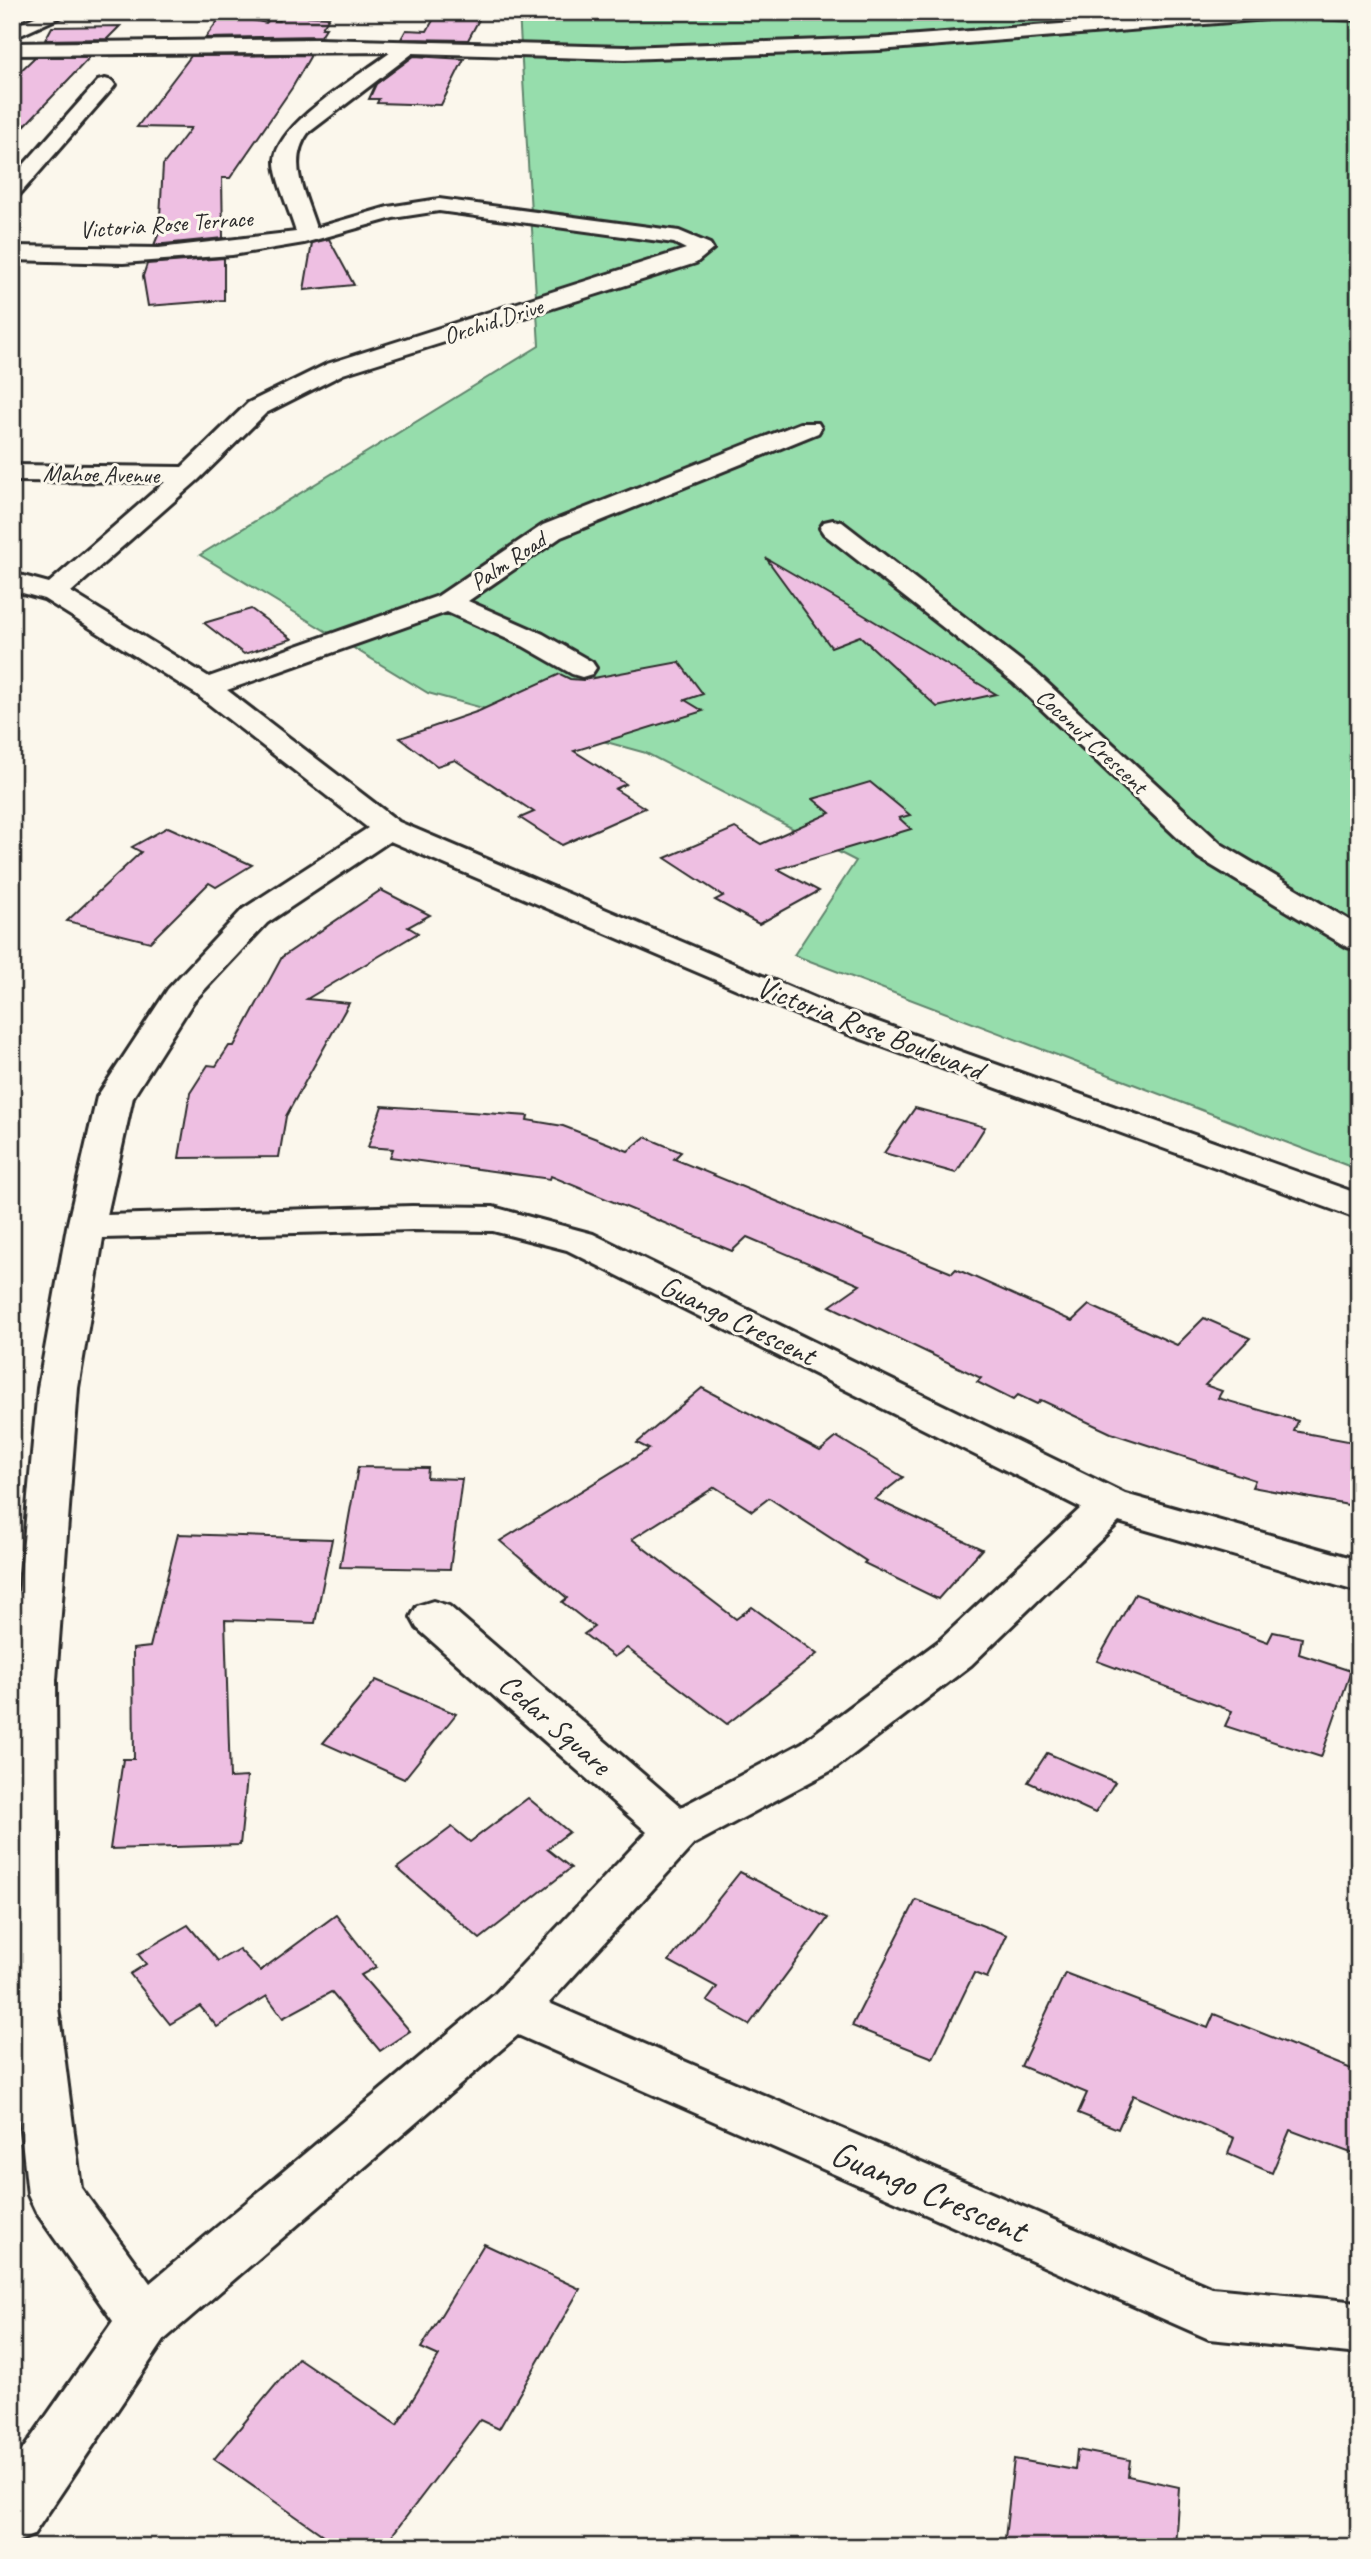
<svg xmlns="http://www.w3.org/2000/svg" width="1371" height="2559" font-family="Caveat,sans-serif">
  <rect width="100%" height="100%" fill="#fbf7ec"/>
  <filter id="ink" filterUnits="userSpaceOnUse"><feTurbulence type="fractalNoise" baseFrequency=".0143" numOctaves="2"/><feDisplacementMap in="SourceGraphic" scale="14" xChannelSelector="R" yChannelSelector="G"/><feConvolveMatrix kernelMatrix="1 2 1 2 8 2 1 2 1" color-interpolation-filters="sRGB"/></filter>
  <g filter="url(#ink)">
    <polygon fill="#96ddac" stroke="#60846c" stroke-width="2" points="519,12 1359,12 1359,1170 794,955 856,861 646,753 428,693 200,555 539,346"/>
    <g fill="#eebfe2" stroke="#2b2b2b" stroke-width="2">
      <polygon points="437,13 482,14 468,40 401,39 406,30 427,31"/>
      <polygon points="223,14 266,23 269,20 279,21 283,15 329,17 322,28 326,28 321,36 205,38"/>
      <polygon points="120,26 107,39 45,40 52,27"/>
      <polygon points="311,55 292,88 230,178 222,178 223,238 154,245 159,233 163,165 191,128 137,127 191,56"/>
      <polygon points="414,56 464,59 441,105 377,103 379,99 369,99 376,84"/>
      <polygon points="35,57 90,57 12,139 12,79"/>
      <polygon points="329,239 354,285 304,290 312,243"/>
      <polygon points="224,258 224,300 148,306 143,276 147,264"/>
      <polygon points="766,558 857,611 996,694 937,707 860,636 831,647"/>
      <polygon points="251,609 292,639 244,654 204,623"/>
      <polygon points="679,662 703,694 685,700 703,711 574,751 626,784 615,789 645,808 562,845 520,818 534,812 455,760 437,766 400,738 479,711 560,674 570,679 583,680"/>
      <polygon points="870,782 910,815 899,818 911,829 778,869 819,891 759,924 715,900 723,896 665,858 735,828 761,844 830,813 813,799"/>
      <polygon points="168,827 252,865 216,887 209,883 150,942 67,921 141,852 132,847"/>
      <polygon points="381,890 430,915 408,927 418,933 307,999 349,1003 286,1116 279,1157 179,1158 190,1093 208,1065 216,1066 229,1046 234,1046 282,957"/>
      <polygon points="382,1106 528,1116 527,1120 563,1126 628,1151 645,1137 681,1152 674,1159 952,1273 956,1269 1072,1321 1089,1305 1177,1345 1204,1318 1250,1338 1205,1385 1222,1391 1218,1398 1298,1421 1294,1431 1359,1443 1359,1507 1252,1487 1255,1480 1111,1433 1041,1400 1037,1404 1018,1395 1013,1400 977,1382 981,1378 830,1306 860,1285 747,1237 732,1251 551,1176 550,1179 390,1157 393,1149 368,1147"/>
      <polygon points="915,1108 985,1127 956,1173 884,1153"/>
      <polygon points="702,1388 820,1451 837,1437 903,1477 875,1499 982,1549 938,1599 864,1563 866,1561 769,1498 752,1511 715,1487 632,1539 736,1619 752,1607 817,1654 727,1724 627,1648 614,1657 584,1634 594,1627 562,1602 567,1598 500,1541 649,1449 637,1443"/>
      <polygon points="358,1467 428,1468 427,1478 462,1479 450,1569 340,1567"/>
      <polygon points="178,1534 332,1539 315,1623 225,1620 230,1778 247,1777 240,1845 110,1849 123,1759 134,1759 133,1649 150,1647"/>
      <polygon points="1135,1594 1268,1642 1273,1632 1302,1638 1299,1654 1351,1671 1321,1757 1225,1726 1232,1711 1097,1661"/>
      <polygon points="376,1680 456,1714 404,1779 323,1743"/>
      <polygon points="1047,1753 1115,1782 1095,1813 1028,1782"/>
      <polygon points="528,1798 569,1832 547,1849 571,1868 480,1939 397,1868 452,1827 470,1842"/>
      <polygon points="740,1872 828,1918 749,2025 707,2001 717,1987 669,1961"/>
      <polygon points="916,1900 1007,1935 987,1978 974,1973 933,2058 852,2026"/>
      <polygon points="336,1915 376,1967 361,1975 410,2031 380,2051 331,1992 283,2018 267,1996 217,2027 200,2006 170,2024 130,1974 146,1964 138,1954 188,1925 218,1961 239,1949 260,1971"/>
      <polygon points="1065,1973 1208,2028 1214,2014 1359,2072 1359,2156 1290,2130 1272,2173 1228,2154 1234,2138 1133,2095 1118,2129 1078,2113 1087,2093 1021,2066"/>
      <polygon points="484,2244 580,2289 499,2429 480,2420 383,2547 340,2547 214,2459 298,2358 397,2425 439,2356 421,2348"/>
      <polygon points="1077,2450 1130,2460 1128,2476 1179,2487 1175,2547 1004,2547 1014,2459 1075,2470"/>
    </g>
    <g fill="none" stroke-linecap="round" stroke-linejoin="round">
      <g stroke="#2b2b2b" stroke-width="6">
        <g id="street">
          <polygon points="46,12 71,12 12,39 12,27"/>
          <path d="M1217 12H1359V20L1291 17 879 50 625 59 413 53 308 133C286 163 306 195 316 228L388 207 439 199 679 231 710 244 713 249 696 263 343 374 266 413 198 480 71 592 209 677 438 596 543 525 800 423H818L821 428 818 433 561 537 468 601 543 634 592 662 596 668 592 674 582 677 572 674 523 646 447 612 227 690 399 822 836 1007 1359 1194V1219L812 1021 390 841 267 923 193 1002 133 1097 107 1215 412 1206 493 1207 593 1234 1125 1494 1359 1560V1592L1119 1522 971 1665 834 1769 694 1844 549 2003 1212 2288 1359 2302V2354L1209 2339 518 2035 165 2339 33 2535 12 2544V2465L113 2321 36 2212 28 2195 12 2047V1672L38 1388 67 1227 97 1097 168 989 243 909 368 828 196 694 44 599 12 590V573L49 583 165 482 12 481V465L182 467 248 403 327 364 686 249 674 243 439 211 393 218 304 243 232 255 123 263 12 260V246L159 248 296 232C291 214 274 177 275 160 278 122 361 75 391 52L12 55V43L318 39 625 47 879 38ZM412 1230 493 1231 567 1250 1081 1508 939 1641 802 1743 681 1807 449 1606 433 1601 417 1606 411 1617 417 1628 647 1832 494 1995 150 2283 81 2188 58 2007 56 1680 78 1388 103 1238Z"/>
          <polygon points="105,79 112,81 115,85 112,89 19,195 12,197 12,178 98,81"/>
          <polygon points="833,520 842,522 1034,671 1221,844 1359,926 1359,950 1347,947 1199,858 1014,683 824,534 820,528 824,522"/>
        </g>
      </g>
      <use href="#street" fill="#fbf7ec" fill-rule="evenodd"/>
    </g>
  </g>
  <g text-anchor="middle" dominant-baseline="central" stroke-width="6" stroke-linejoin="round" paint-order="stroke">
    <g font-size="24" fill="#2b2b2b" stroke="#fbf7ec">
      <text transform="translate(166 224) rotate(-4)">Victoria Rose Terrace</text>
      <text transform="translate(493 321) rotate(-18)">Orchid Drive</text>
      <text transform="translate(101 474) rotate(1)">Mahoe Avenue</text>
      <text transform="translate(508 561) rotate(-34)">Palm Road</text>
      <text transform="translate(1092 741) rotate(43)">Coconut Crescent</text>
    </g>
    <g font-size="30" fill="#2b2b2b" stroke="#fbf7ec">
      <text transform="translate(870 1028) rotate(21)">Victoria Rose Boulevard</text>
      <text transform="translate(738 1320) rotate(26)">Guango Crescent</text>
      <text transform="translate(555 1724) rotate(41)">Cedar Square</text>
    </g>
    <g font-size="37" fill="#2b2b2b" stroke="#fbf7ec">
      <text transform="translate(929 2191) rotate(23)">Guango Crescent</text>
    </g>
  </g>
  <rect width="1371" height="2559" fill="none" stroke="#fbf7ec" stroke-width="42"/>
  <rect x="21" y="21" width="1329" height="2517" fill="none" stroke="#2b2b2b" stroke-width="2.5" filter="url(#ink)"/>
</svg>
